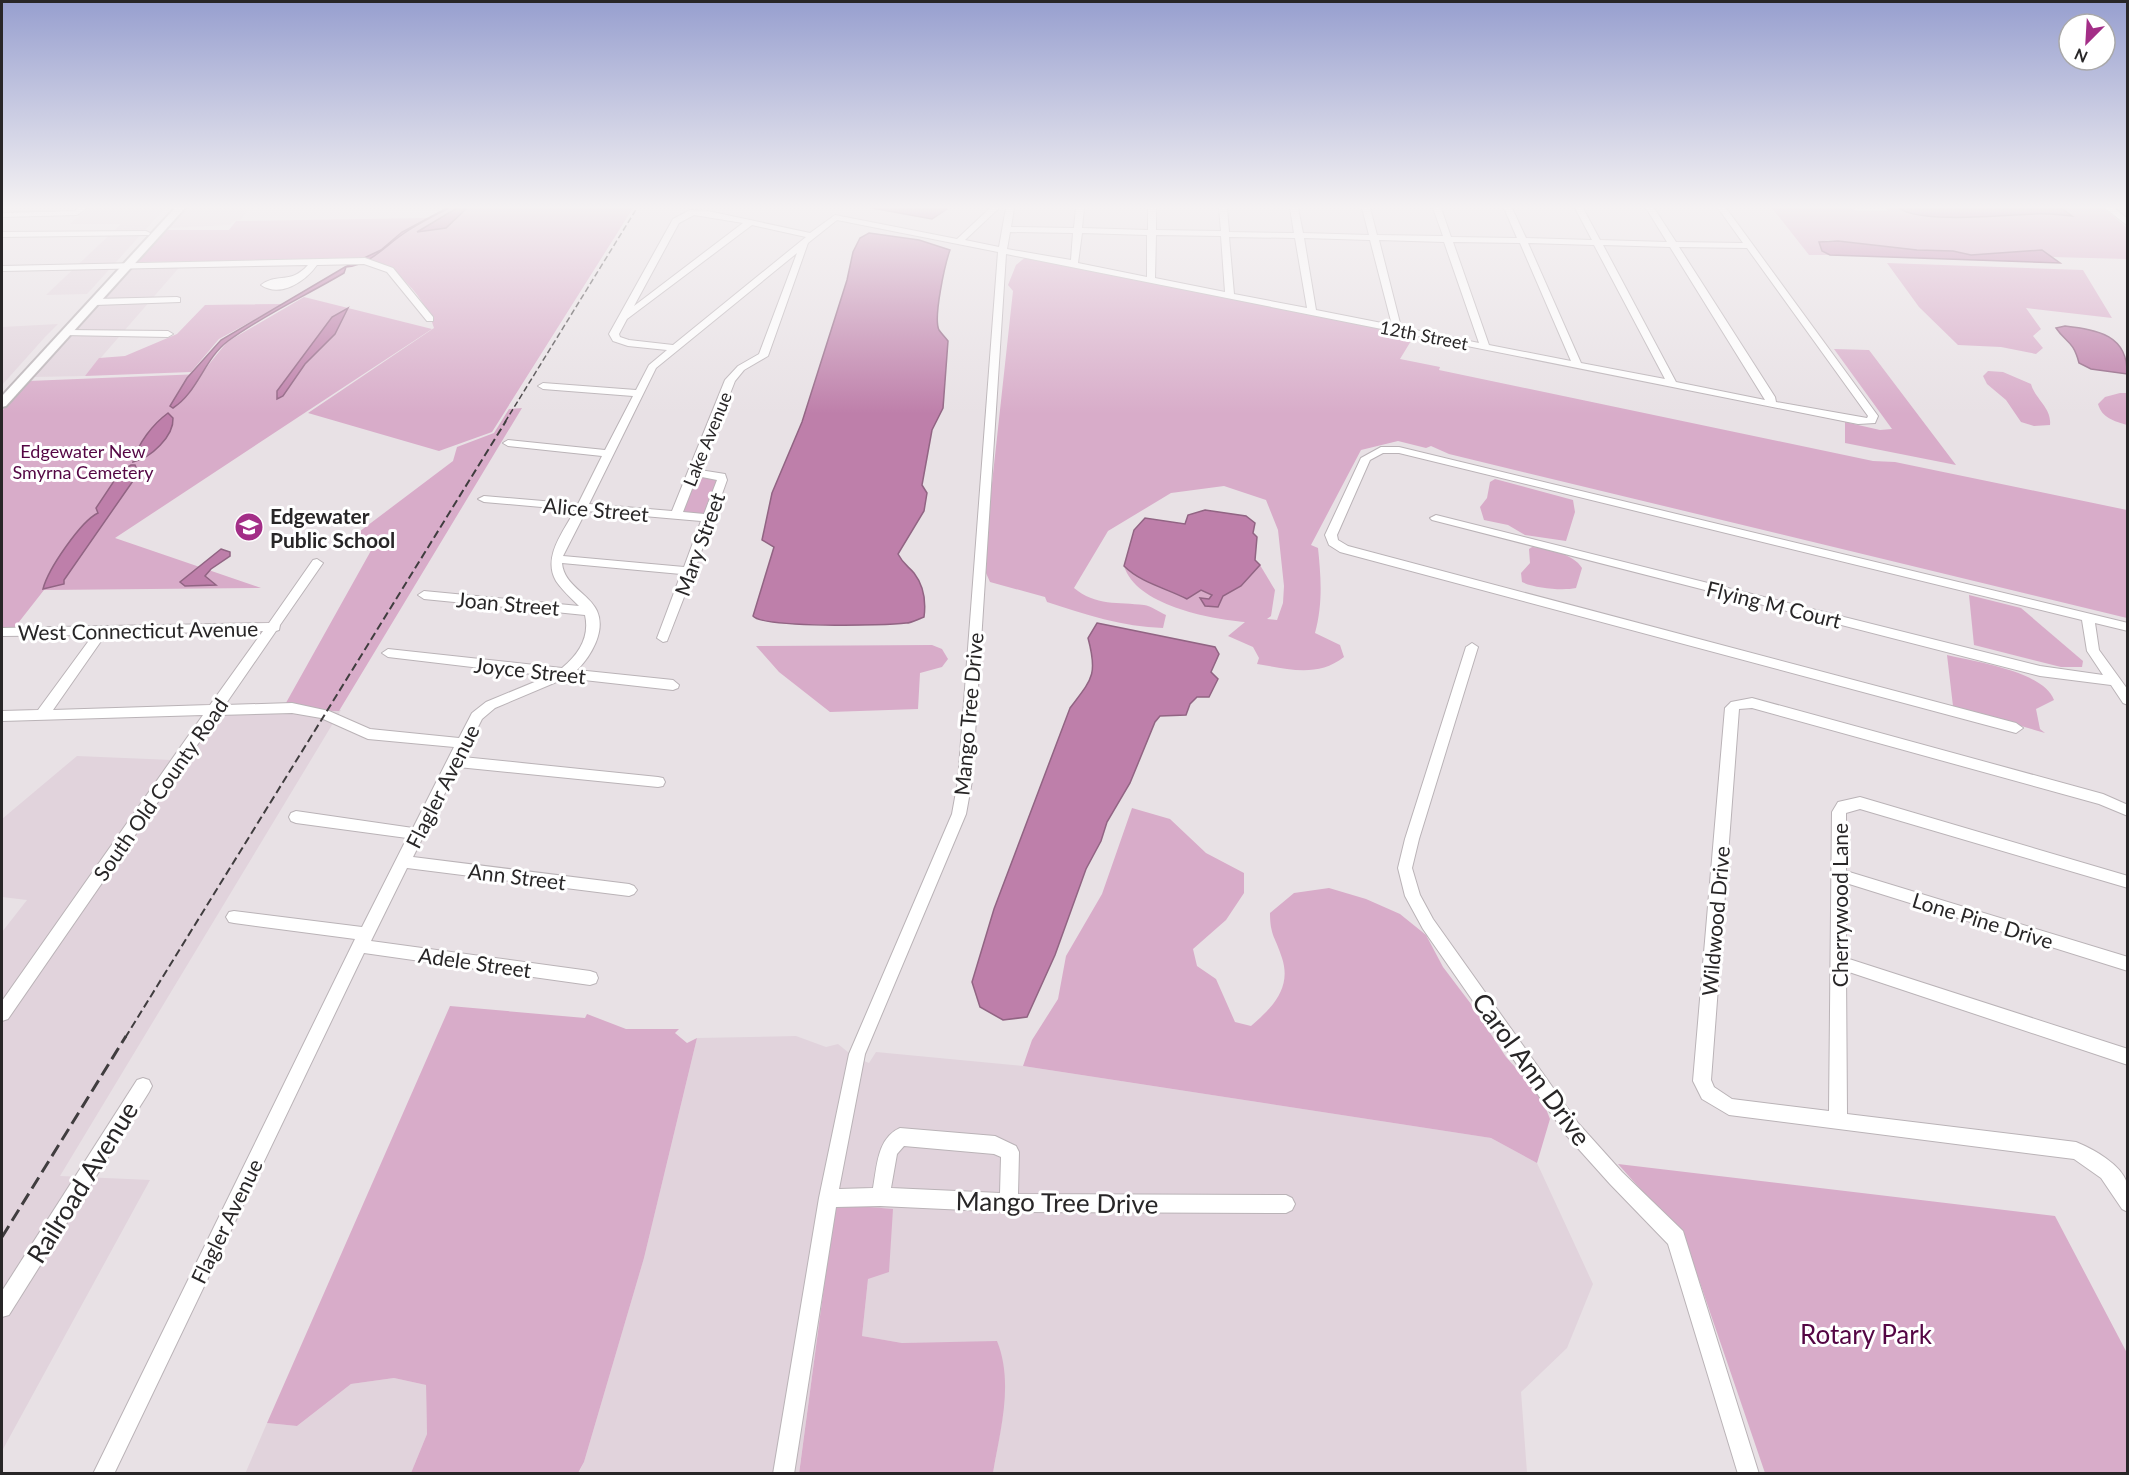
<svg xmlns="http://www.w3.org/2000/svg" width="2129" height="1475" font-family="Lato,sans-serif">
  <rect width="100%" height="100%" fill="#e8e1e5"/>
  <g fill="#e1d3dc">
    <polygon points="89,208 165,208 87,294 46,295 121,224 70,224"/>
    <polygon points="187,208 248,208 241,220 234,221 230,225 169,228"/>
    <polygon points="183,263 85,376 33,377 134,264"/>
    <polygon points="58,324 45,337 2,385 2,327"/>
    <polygon points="210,709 341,710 60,1176 150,1180 2,1451 2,932 27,900 2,897 2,819 77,756 172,760"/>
    <polygon points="796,1036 826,1047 838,1044 854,1057 869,1063 876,1052 1023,1066 1491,1138 1537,1163 1593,1284 1567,1348 1521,1392 1527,1473 993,1473 1003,1415 997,1342 902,1343 862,1336 868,1279 893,1209 835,1205 799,1473 578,1474 584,1462 644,1258 697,1038"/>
    <polygon points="394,1378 426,1385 427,1434 411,1473 245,1474 267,1423 297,1426 351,1384"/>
  </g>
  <g fill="#d8acc9">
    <path d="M449 208H633L492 432 439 451 308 413 434 328C426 299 397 264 365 260L136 262 166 230H229L236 221 431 218Z"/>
    <polygon points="1772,208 1851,208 1857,211 1888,211 1886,208 1899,208 1911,214 1954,218 2043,214 2071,216 2061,208 2104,208 2127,228 2127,259 2052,257 2042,251 1971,255 1953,251 1917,250 1828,240 1819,242 1822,251 1830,255 1809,255"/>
    <path d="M1028 255 1414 336 1400 359 1440 367 1439 370 1873 461 1895 462 2127 510V618L1449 454 1431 446 1426 448 1398 441 1361 450 1311 545 1318 548C1321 577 1323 604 1315 633L1340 645 1344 657C1317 678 1288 669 1257 664L1259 658 1253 647 1228 636 1245 622C1209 619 1136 605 1124 566 1141 583 1166 588 1187 599L1200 589 1213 595 1209 599 1200 598 1205 605 1241 586 1260 565 1275 590 1271 616 1267 619 1277 620 1283 603 1284 586 1278 530 1266 500 1224 486 1171 493 1108 531 1074 588C1095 606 1119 602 1144 605 1151 606 1159 612 1166 615L1163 628C1123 627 1084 614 1047 602L1045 597 990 582 986 573 987 529 1013 291 1008 285 1016 265Z"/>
    <polygon points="1887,263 2083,270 2112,318 2026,308 2041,329 2033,336 2043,348 2036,354 2001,347 1958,345 1919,307"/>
    <polygon points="304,297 432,329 115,538 261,588 44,590 15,627 2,627 2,411 28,381 201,374 227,342"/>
    <polygon points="283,304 219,339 191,372 85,376 99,358 125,356 177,334 205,305"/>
    <polygon points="1834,349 1869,350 1956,465 1845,443 1845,422 1880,430 1892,429"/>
    <path d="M1988 371 2003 372 2031 384C2035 399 2052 408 2050 425L2034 426 2021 422 2006 400 1987 384 1983 376Z"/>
    <path d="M2120 393H2127V425C2114 421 2102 418 2098 404L2105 397Z"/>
    <polygon points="522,408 339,711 282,710 373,547 339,547 453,461 457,447 494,433 509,409"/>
    <polygon points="708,475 718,478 708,512 702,515 681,512 694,480"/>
    <polygon points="1495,479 1573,500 1575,512 1566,541 1525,535 1508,525 1484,520 1480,507 1487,498 1490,482"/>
    <path d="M1532 547C1547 548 1574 554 1582 568L1576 588C1562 591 1534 588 1522 582L1521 573 1530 563 1529 549Z"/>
    <polygon points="1969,595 2021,608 2083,661 2082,667 2061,667 1974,645"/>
    <polygon points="932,645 942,649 948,659 942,667 920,673 918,709 830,712 779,672 756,646"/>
    <path d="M1947 655C1976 662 2043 671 2054 700L2036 709 2040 729 2045 733 1953 706Z"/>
    <path d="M1132 808 1170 819 1206 853 1244 873V893L1226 920 1193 949 1197 966 1216 979 1235 1022 1251 1026C1272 1008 1292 988 1282 958 1276 938 1270 936 1270 913L1294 893 1329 888 1366 899 1400 914 1426 935 1443 967 1471 1004 1506 1057 1541 1096 1550 1119 1537 1163 1491 1138 1023 1066 1032 1040 1058 999 1066 956 1102 894Z"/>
    <polygon points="450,1006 585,1018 587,1014 626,1029 679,1029 675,1033 687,1043 697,1038 644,1258 584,1462 578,1473 411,1473 427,1434 426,1385 394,1378 351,1384 297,1426 267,1423"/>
    <polygon points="1618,1164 2055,1216 2127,1353 2127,1473 1765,1473 1685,1239"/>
    <path d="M835 1204 893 1209 889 1272 868 1279 862 1336 902 1343 997 1341C1014 1383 1000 1431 993 1473L799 1474Z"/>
  </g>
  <g fill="#be7faa" stroke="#916483" stroke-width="1.5">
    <path d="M447 208H449C434 216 417 224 403 234 385 246 370 265 346 267L344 273C307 295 263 315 228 341 204 359 198 392 173 408L170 406 187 378 221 340 345 267 381 250 402 232Z"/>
    <polygon points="457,208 467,208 446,228 417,232"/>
    <polygon points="872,208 946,208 947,209 932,219"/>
    <path d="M1899 208H2061L2072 216C2059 215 2047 213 2034 214 2006 215 1919 224 1899 208Z"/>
    <path d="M869 233 919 240 950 250C945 264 933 318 939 330 941 333 945 337 948 341L943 408 932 430 922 485 927 493 924 511 898 554C903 564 908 566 914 573 924 586 926 602 924 617 918 619 912 623 906 623 886 626 762 628 753 616L774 547 762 540 772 493 802 422 847 280 853 252 860 238Z"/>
    <polygon points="1838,241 1917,250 1953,251 1971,255 2042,250 2060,263 1830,255 1822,251 1819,242"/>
    <polygon points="348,308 335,334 305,364 283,396 277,399 277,391 332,317"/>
    <path d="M2065 326C2098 330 2128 335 2127 374L2091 369 2079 363C2073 340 2066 343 2056 328Z"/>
    <path d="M168 413 173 418C174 436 151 458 133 462 138 443 153 424 168 413Z"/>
    <path d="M131 465H135L138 472 135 478 64 580V584L43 589C48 569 81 521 98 513L96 508 120 472Z"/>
    <path d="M1205 510 1246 516 1255 523 1253 533 1257 537 1255 560 1260 565 1241 586 1223 596 1218 607 1205 606 1200 598 1209 599 1212 595 1201 590 1187 599C1166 588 1141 583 1124 566L1134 530 1145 518 1185 524 1188 515Z"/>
    <polygon points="221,549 230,552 230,556 211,569 205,576 216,585 185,586 180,582"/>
    <path d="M1097 623 1215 647 1219 654 1211 672 1218 679 1209 697H1197L1190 704 1186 715 1160 716 1155 722 1130 783 1107 822 1101 841 1086 869 1055 955 1027 1017 1003 1020 980 1007 972 982 994 909 1070 708C1092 679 1098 675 1088 638Z"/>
  </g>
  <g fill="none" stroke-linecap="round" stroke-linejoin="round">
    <g stroke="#bab3b7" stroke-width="2">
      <g id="minor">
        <polygon points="78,208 87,208 77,215 2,217 2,213 75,211"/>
        <path d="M990 208H999L965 240 999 247 1006 208H1014L1011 227 1074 228 1076 208H1084L1082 228 1148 230V208H1156V230L1221 231 1219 208H1227L1229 232 1294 233 1290 208H1298L1303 233 1369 235 1362 208H1370L1377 235 1443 236 1433 208H1441L1451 237 1517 238 1504 208H1512L1526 238 1592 240 1575 208H1583L1600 240 1667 242 1646 208H1654L1676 242 1743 243 1718 208H1726L1878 416 1875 423 1858 424 1006 254 972 781 966 814 865 1054 839 1189 873 1188C877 1167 877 1138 900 1128L995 1136 1016 1146 1019 1152 1018 1194 1286 1195 1292 1198 1295 1204 1292 1210 1286 1213 1009 1212 880 1206 836 1207 794 1474H773L819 1198 849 1054 952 814 958 781 998 252 837 220 808 243 768 356 744 370 735 381 700 470 725 474 727 480 695 569 696 571 693 574 667 641 663 642 657 638 681 574 562 563C564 586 589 593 597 611 606 631 591 656 577 670L673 680 679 685 678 688 673 690 566 678 495 708 482 719 463 757 658 777 663 778 665 782 663 786 658 787 458 767 413 857 629 884 634 886 637 890 634 894 629 896 407 868 371 941 590 971 596 973 598 978 596 983 590 985 364 953 114 1474H93L355 939 234 923 229 922 226 917 229 912 234 911 362 927 407 838 296 823 291 821 289 817 291 813 296 811 413 828 454 747 368 739 321 718 292 713 218 715 8 1019 2 1021V1001L203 715 2 721V711L38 710 93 635 2 636V628L269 623 313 560 317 559 323 563 280 625 279 630 276 631 225 705 292 703 329 711 370 729 459 738 472 713 486 702 549 676 388 657 382 653 388 649 562 668C579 654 590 637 585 615L424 599 418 595 424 591 579 606C571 598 562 590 556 581 542 557 564 531 575 510L484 502 478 499 484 496 578 504 602 456 508 446 503 443 508 440 605 450 633 396 543 389 538 386 543 383 636 390 649 365 667 350 628 346 613 341 609 334 673 219 690 210 708 211 810 233 835 215 957 239ZM694 215 743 223 634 306 679 223ZM752 225 806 237 673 345 629 340 620 337 619 334 627 319ZM1010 232 1073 233 1071 260 1007 249ZM1082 233 1147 235V277L1078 263ZM1156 235 1221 236 1225 292 1155 278ZM1229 237 1295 238 1307 308 1234 294ZM1304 238 1370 240 1392 325 1316 310ZM1379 240 1444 242 1479 343 1401 327ZM1453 242 1520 243 1571 361 1489 345ZM1528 243 1594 245 1665 379 1581 363ZM1603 245 1670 247 1765 400 1676 382ZM1679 247 1747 248 1868 416 1867 418 1776 402 1775 397ZM797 253 759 354 738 366 725 380 672 511 589 504 656 368ZM697 476 717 480 704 514 683 512ZM586 511 701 521 684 567 563 556ZM263 631 210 705 53 710 106 634ZM904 1146 994 1154 1001 1157 1000 1193 891 1188 897 1154Z"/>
        <polygon points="2105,208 2114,208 2128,219 2128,226"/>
        <polygon points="146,231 150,233 149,235 2,237 2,232"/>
        <path d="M365 258 393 268 433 317V321H427L387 272 364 264 317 265C305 282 280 298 261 285 279 272 290 285 308 265L2 271V266Z"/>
        <polygon points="177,297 180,298 180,302 95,305 90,302 95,299"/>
        <polygon points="66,330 168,331 173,334 168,337 63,335 63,331"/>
        <polygon points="1381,447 1399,447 2128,623 2128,631 2095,623 2099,650 2128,690 2128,705 2123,703 2111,685 2040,676 1432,520 1430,518 1436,515 2040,666 2103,675 2087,651 2082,620 1399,453 1383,453 1370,460 1337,535 1338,540 1348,546 2016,723 2023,728 2016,733 1340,552 1329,545 1325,535 1361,458"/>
        <polygon points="1472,643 1478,647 1419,839 1412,868 1420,895 1433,919 1578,1123 1622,1172 1683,1231 1759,1474 1738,1474 1668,1244 1610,1184 1566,1135 1423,929 1405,896 1398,868 1405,839 1466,647"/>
        <path d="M1752 698 2103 794 2128 805V816L2099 804 1752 708 1739 709 1711 1080 1714 1087 1732 1099 1829 1111 1832 812 1838 802 1860 797 2128 876V888L1860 809 1846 813V871L2128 957V971L1846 883V958L2128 1049V1065L1846 971 1847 1114 2076 1142C2093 1149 2121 1164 2127 1183 2129 1191 2128 1204 2128 1212L2122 1209 2101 1178 2074 1159 1729 1115 1702 1099 1693 1081 1725 708 1731 702Z"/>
        <polygon points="143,1078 149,1080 152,1086 149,1092 9,1315 2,1317 2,1291 137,1080"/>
      </g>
    </g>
    <g stroke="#bab3b7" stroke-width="4">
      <polygon id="major" points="175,208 185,208 6,406 2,407 2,396"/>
    </g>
    <use href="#minor" fill="#fff" fill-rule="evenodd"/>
    <use href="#major" fill="#fff" fill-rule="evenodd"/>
    <polyline stroke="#403d3f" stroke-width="1.5" stroke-dasharray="6 3" stroke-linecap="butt" points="505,422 637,208"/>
    <polyline stroke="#403d3f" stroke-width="2" stroke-dasharray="8 4" stroke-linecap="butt" points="125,1038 506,421"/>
    <polyline stroke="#403d3f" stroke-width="3" stroke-dasharray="13 6" stroke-linecap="butt" points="2,1237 126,1036"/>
  </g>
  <linearGradient id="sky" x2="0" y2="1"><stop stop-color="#979fcf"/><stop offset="0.5" stop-color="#f5f2f3"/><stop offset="1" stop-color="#f5f2f3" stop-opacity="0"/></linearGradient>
  <rect width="2129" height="414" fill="url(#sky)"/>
  <defs>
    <g id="school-disc" transform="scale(1.5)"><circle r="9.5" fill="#a32e87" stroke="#fff"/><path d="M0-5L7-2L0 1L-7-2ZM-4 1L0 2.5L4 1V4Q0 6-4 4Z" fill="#fff"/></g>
  </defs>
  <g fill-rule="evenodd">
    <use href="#school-disc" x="249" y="527"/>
  </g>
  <g text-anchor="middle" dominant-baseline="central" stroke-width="6" stroke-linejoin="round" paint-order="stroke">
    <g font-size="18" fill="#282627" stroke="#fff">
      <text transform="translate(1424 335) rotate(11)">12th Street</text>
      <text transform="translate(707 439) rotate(-68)">Lake Avenue</text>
    </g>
    <g font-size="18" fill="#540644" stroke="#fff">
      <text x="83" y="451">Edgewater New<tspan x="83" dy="21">Smyrna Cemetery</tspan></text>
    </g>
    <g font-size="21" fill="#282627" stroke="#fff">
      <text transform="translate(596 509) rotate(5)">Alice Street</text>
      <text transform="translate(699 544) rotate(-70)">Mary Street</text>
      <text transform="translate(508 603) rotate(5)">Joan Street</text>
      <text transform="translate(1774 604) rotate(14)">Flying M Court</text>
      <text transform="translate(138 630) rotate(-1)">West Connecticut Avenue</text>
      <text transform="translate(530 670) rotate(6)">Joyce Street</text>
      <text transform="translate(968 714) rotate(-85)">Mango Tree Drive</text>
      <text transform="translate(442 786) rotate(-63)">Flagler Avenue</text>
      <text transform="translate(160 789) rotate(-55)">South Old County Road</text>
      <text transform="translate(517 876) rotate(7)">Ann Street</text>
      <text transform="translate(1839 905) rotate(-90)">Cherrywood Lane</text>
      <text transform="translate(1983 920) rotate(17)">Lone Pine Drive</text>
      <text transform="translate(1715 921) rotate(-85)">Wildwood Drive</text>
      <text transform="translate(475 962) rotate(8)">Adele Street</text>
      <text transform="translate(226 1221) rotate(-64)">Flagler Avenue</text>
    </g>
    <g font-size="21" font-weight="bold" fill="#282627" stroke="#fff" text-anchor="start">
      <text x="270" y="515">Edgewater<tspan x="270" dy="24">Public School</tspan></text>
    </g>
    <g font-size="26" fill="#282627" stroke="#fff">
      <text transform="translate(1532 1069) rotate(54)">Carol Ann Drive</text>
      <text transform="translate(82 1182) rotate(-58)">Railroad Avenue</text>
      <text transform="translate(1057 1202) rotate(1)">Mango Tree Drive</text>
    </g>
    <g font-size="26" fill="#540644" stroke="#fff">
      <text x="1866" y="1334">Rotary Park</text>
    </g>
  </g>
  <rect width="2129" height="1475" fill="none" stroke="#282627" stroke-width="6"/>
  <g transform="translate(2087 42) rotate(204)"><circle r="28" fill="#ffffff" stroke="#a9a8a9" stroke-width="1.5"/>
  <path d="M0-4.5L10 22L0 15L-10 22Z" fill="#a32e87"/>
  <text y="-9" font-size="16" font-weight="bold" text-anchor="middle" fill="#282627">N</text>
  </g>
</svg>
